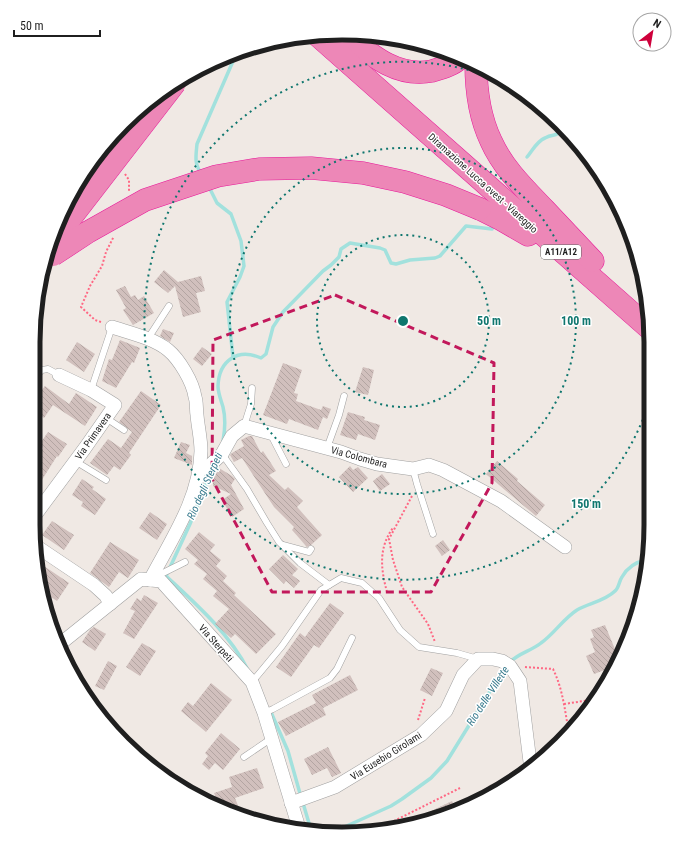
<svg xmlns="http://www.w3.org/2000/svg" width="684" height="867" font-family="'Roboto Condensed',sans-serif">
  <defs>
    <pattern id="building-back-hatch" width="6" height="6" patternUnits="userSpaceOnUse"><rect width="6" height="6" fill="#d1c0bd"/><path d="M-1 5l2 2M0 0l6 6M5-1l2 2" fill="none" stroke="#b3a5a2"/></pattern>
  </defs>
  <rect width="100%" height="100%" fill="#f0e9e4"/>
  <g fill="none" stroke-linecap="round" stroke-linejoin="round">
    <g stroke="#a2e1dd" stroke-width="3.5">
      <path d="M527 157C532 151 537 141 545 138 554 133 555 138 564 129"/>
      <path d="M201 173C194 164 196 155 197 144L237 52"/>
      <polyline points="209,187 217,203 231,214 241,241 244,266 240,277 227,302 233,357"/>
      <path d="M223 441C225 430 226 419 223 407 221 400 218 393 218 386 219 360 238 348 261 358L266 354 273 327 283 312 323 271 331 265 339 257 341 249 350 243 380 248 385 250 391 263 396 264 410 260 435 258 440 256 466 226 492 229"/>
      <path d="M212 469 190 524 166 576C196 604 229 633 248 670"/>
      <path d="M510 662C519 653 531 651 541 643 554 634 563 619 577 610 589 603 605 601 615 591 619 588 619 581 622 577 627 568 636 562 646 560"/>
      <polyline points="270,710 288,751 301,797"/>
      <polyline points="303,803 311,830"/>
      <polyline points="331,833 391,806 402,799 431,778 447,761 505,667"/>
    </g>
  </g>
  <g fill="url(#building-back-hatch)">
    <polygon points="164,270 178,282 201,276 205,291 196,293 201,312 183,317 175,286 168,293 154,282"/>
    <polygon points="125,286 131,297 135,295 138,300 144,296 154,313 133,325 123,310 126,308 116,290"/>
    <polygon points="163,329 174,333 170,342 160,336"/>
    <polygon points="120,340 140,348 134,363 132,362 116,388 102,381 109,359 112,360"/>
    <polygon points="77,342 95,354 84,372 66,360"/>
    <polygon points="202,347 212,354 202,366 193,359"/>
    <polygon points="283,363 302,370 294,393 298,394 296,401 321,410 323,406 331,409 327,419 323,417 318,430 289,419 287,424 263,415"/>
    <polygon points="363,367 374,370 368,395 355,392"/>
    <polygon points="45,386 69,404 76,393 97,407 85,426 53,405 44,418 33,410 33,401"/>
    <polygon points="141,391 161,405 129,453 131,455 120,470 114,466 107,475 90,463 108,439 121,448 132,432 119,422"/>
    <polygon points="348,412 365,417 364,420 380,425 375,440 358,434 356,440 340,435"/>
    <polygon points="48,432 67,444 58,457 57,456 33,494 33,463 43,448 39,445"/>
    <polygon points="249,436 252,436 261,453 263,451 276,471 269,475 285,490 288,487 303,501 297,507 322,535 311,545 307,547 292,530 294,527 274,507 242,458 234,462 230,455 232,453 244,446 241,440"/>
    <polygon points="181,442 190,445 186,453 192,456 192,465 174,458"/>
    <polygon points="497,461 518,479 517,481 545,505 536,516 486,474"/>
    <polygon points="350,466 353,470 358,467 368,478 353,492 339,477"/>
    <polygon points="219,468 232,476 235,479 231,485 244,509 232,517 222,500 231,494 213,486 213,473"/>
    <polygon points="382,474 390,484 380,491 373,481"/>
    <polygon points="82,479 94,487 92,489 106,499 95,515 81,506 83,502 72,495"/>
    <polygon points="150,512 167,524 157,540 139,528"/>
    <polygon points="52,521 74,535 64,550 42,535"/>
    <polygon points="199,532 215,545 210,551 221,560 216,566 227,576 223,581 236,593 234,595 276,634 256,654 235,634 231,638 215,624 229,609 213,596 217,591 203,579 207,574 194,564 198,560 185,549"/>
    <polygon points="443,540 450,550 442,556 435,546"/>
    <polygon points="110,542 139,560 128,578 119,572 109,587 90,573"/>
    <polygon points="283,555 298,569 292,575 300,581 294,588 286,581 284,584 269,569"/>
    <polygon points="38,562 69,583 57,601 42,591"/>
    <polygon points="144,595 158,603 134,639 123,633 135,611 130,609 137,598 141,601"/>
    <polygon points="330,603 344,613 319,648 314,645 291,677 276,667 300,633 305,637"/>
    <polygon points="605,625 619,659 608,663 610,668 594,674 586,656 595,652 590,639 594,637 591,630"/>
    <polygon points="94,627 106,634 95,651 82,642 90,630"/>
    <polygon points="142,643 156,651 140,676 126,667"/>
    <polygon points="108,661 117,666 104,690 95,686"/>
    <polygon points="431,668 443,673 432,696 420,690"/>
    <polygon points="350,675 358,690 323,708 326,715 286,736 278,722 316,703 312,695"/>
    <polygon points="211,683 232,700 206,732 181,711 188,702 193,706"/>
    <polygon points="221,733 240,749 223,770 215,763 209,770 202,764 208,756 205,753"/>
    <polygon points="328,747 341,773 332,777 327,768 312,775 304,759"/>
    <polygon points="257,768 264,788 235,798 239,808 231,811 207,801 216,798 214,793 232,787 229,777"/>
    <polygon points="516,772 519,776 497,792 492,794 488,786"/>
    <polygon points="452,801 456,809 428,821 425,814"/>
  </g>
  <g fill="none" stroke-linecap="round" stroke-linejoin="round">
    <g stroke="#a0a0a0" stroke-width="7">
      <g id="service">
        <polyline points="147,340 169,306"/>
        <polyline points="33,379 42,370 48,369 59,375"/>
        <polyline points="91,390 112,327"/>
        <polyline points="106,418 124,430"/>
        <polyline points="244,426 251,404 252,388"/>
        <polyline points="271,435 286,464"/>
        <polyline points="327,448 339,415 344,396"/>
        <polyline points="222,454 247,489 267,523 279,542 300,563 329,585"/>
        <polyline points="75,461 106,480"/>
        <polyline points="413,469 417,484 433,534"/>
        <polyline points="283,545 309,552 311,549"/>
        <polyline points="155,577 185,562"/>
        <polyline points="252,682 282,646 321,590 341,578 362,583 379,598 400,630 419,647 457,653 478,659"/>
        <polyline points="264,713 273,709 330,678 337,669 352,638"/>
        <polyline points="244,757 272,738"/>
      </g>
    </g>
    <g stroke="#a0a0a0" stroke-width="14">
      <g id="minor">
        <path d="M112 327C130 333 153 338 168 350 179 359 193 382 195 397 197 402 196 409 197 415 198 427 201 439 201 451 200 498 171 540 150 580"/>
        <polyline points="199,470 209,466 222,454 232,436 244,426 341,452 360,459 377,464 413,469 429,465 443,470 501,501 565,547"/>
        <polyline points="33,518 85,448 115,405 91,390 59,375"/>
        <polyline points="36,546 94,585 106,596 110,604"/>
        <polyline points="60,644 141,579 161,581 252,682 264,713 299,828"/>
        <polyline points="291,803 335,787 421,735 446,711 463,675 478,659 493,659 502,661 510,666 520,681 530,762 532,766"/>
      </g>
    </g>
    <g stroke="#e7199a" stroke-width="23">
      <g id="motorway">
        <path d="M345 34C371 55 397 78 432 71 442 68 453 65 460 58"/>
        <polyline points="317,35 650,329"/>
        <path d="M476 64C476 89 480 118 491 141 503 168 525 189 545 210 561 227 577 244 593 261"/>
        <polyline points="480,209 502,220 528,235"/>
      </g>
    </g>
    <g stroke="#ff6783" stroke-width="2" stroke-dasharray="2 2" stroke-linecap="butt">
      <polyline points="125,174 129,180 129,191"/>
      <polyline points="101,322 95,320 81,307 90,286 102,266 106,252 114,236"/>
      <polyline points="412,496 389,539 393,560 402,587 428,624 435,642"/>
      <path d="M387 592C381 570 378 548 393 528"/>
      <path d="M525 667 553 669C563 689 565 712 569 733"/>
      <polyline points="564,704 597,699"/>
      <polyline points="418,720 425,698"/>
      <polyline points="395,821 404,821 414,824"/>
      <polyline points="376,830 460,788"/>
    </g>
    <use href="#service" stroke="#fff" stroke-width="6"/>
    <use href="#minor" stroke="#fff" stroke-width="13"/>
    <use href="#motorway" stroke="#ed87b7" stroke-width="22"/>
    <g stroke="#e7199a" stroke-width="23" stroke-linecap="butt">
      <g id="motorway-bridge">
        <polyline points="56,237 175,83"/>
        <polyline points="53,255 88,232 145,200 217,176 259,169 311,168 363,173 405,182 446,195 480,209"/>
      </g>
    </g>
    <use href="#motorway-bridge" stroke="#ed87b7" stroke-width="22"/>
  </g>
  <path fill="none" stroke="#c2185b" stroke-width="3" stroke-dasharray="8 5" stroke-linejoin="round" d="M335 295 494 363 492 483 431 592H272L212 479 213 340Z"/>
  <g fill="none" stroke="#0f766e" stroke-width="2" stroke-dasharray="2 4">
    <circle cx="403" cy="321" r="86"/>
    <circle cx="403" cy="321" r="173"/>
    <path d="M649 403A259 259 0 1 1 515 87"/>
  </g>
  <g text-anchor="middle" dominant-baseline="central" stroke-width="3" stroke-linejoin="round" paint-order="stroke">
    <rect fill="#fff" stroke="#626262" stroke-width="1" x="541" y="245" width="40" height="14" rx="3"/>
    <g font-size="9" font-weight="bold" fill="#1f1f1f">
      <text x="561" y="252">A11/A12</text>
    </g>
    <g font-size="10" fill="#1f1f1f" stroke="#fff">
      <text transform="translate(483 183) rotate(42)">Diramazione Lucca ovest - Viareggio</text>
      <text transform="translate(93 436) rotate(-55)">Via Primavera</text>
      <text transform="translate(359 457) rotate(15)">Via Colombara</text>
      <text transform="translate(216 643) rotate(48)">Via Sterpeti</text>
      <text transform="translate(386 756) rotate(-32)">Via Eusebio Girolami</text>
    </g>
    <g font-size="11" font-style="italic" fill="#377a8d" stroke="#fff">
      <text transform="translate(205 486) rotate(-66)">Rio degli Sterpeti</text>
      <text transform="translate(488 696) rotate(-57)">Rio delle Villette</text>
    </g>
  </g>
  <path d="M0 0H684V867H0ZM342 40H342A302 302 0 0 1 644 342V525A302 302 0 0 1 342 827H342A302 302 0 0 1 40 525V342A302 302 0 0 1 342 40Z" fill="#fff" fill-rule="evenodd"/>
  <path fill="none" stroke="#1f1f1f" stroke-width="5" d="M342 40H342A302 302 0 0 1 644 342V525A302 302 0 0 1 342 827H342A302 302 0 0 1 40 525V342A302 302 0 0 1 342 40Z"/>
  <circle cx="403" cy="321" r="6" fill="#0f766e" stroke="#fff" stroke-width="2"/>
  <g font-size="12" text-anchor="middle" font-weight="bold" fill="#0f766e" stroke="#fff" stroke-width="3" stroke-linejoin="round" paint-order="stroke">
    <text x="489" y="325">50 m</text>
    <text x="576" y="325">100 m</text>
    <text x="586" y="508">150 m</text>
  </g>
  <g transform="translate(652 32) rotate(31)"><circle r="19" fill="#ffffff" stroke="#a5a5a5"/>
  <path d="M0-3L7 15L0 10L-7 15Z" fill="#ce003b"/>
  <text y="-6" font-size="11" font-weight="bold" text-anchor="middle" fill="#1f1f1f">N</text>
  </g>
  <path d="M14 30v6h86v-6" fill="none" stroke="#1f1f1f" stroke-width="2"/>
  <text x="20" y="30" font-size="12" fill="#1f1f1f" stroke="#ffffff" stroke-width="3" paint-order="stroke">50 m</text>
</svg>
